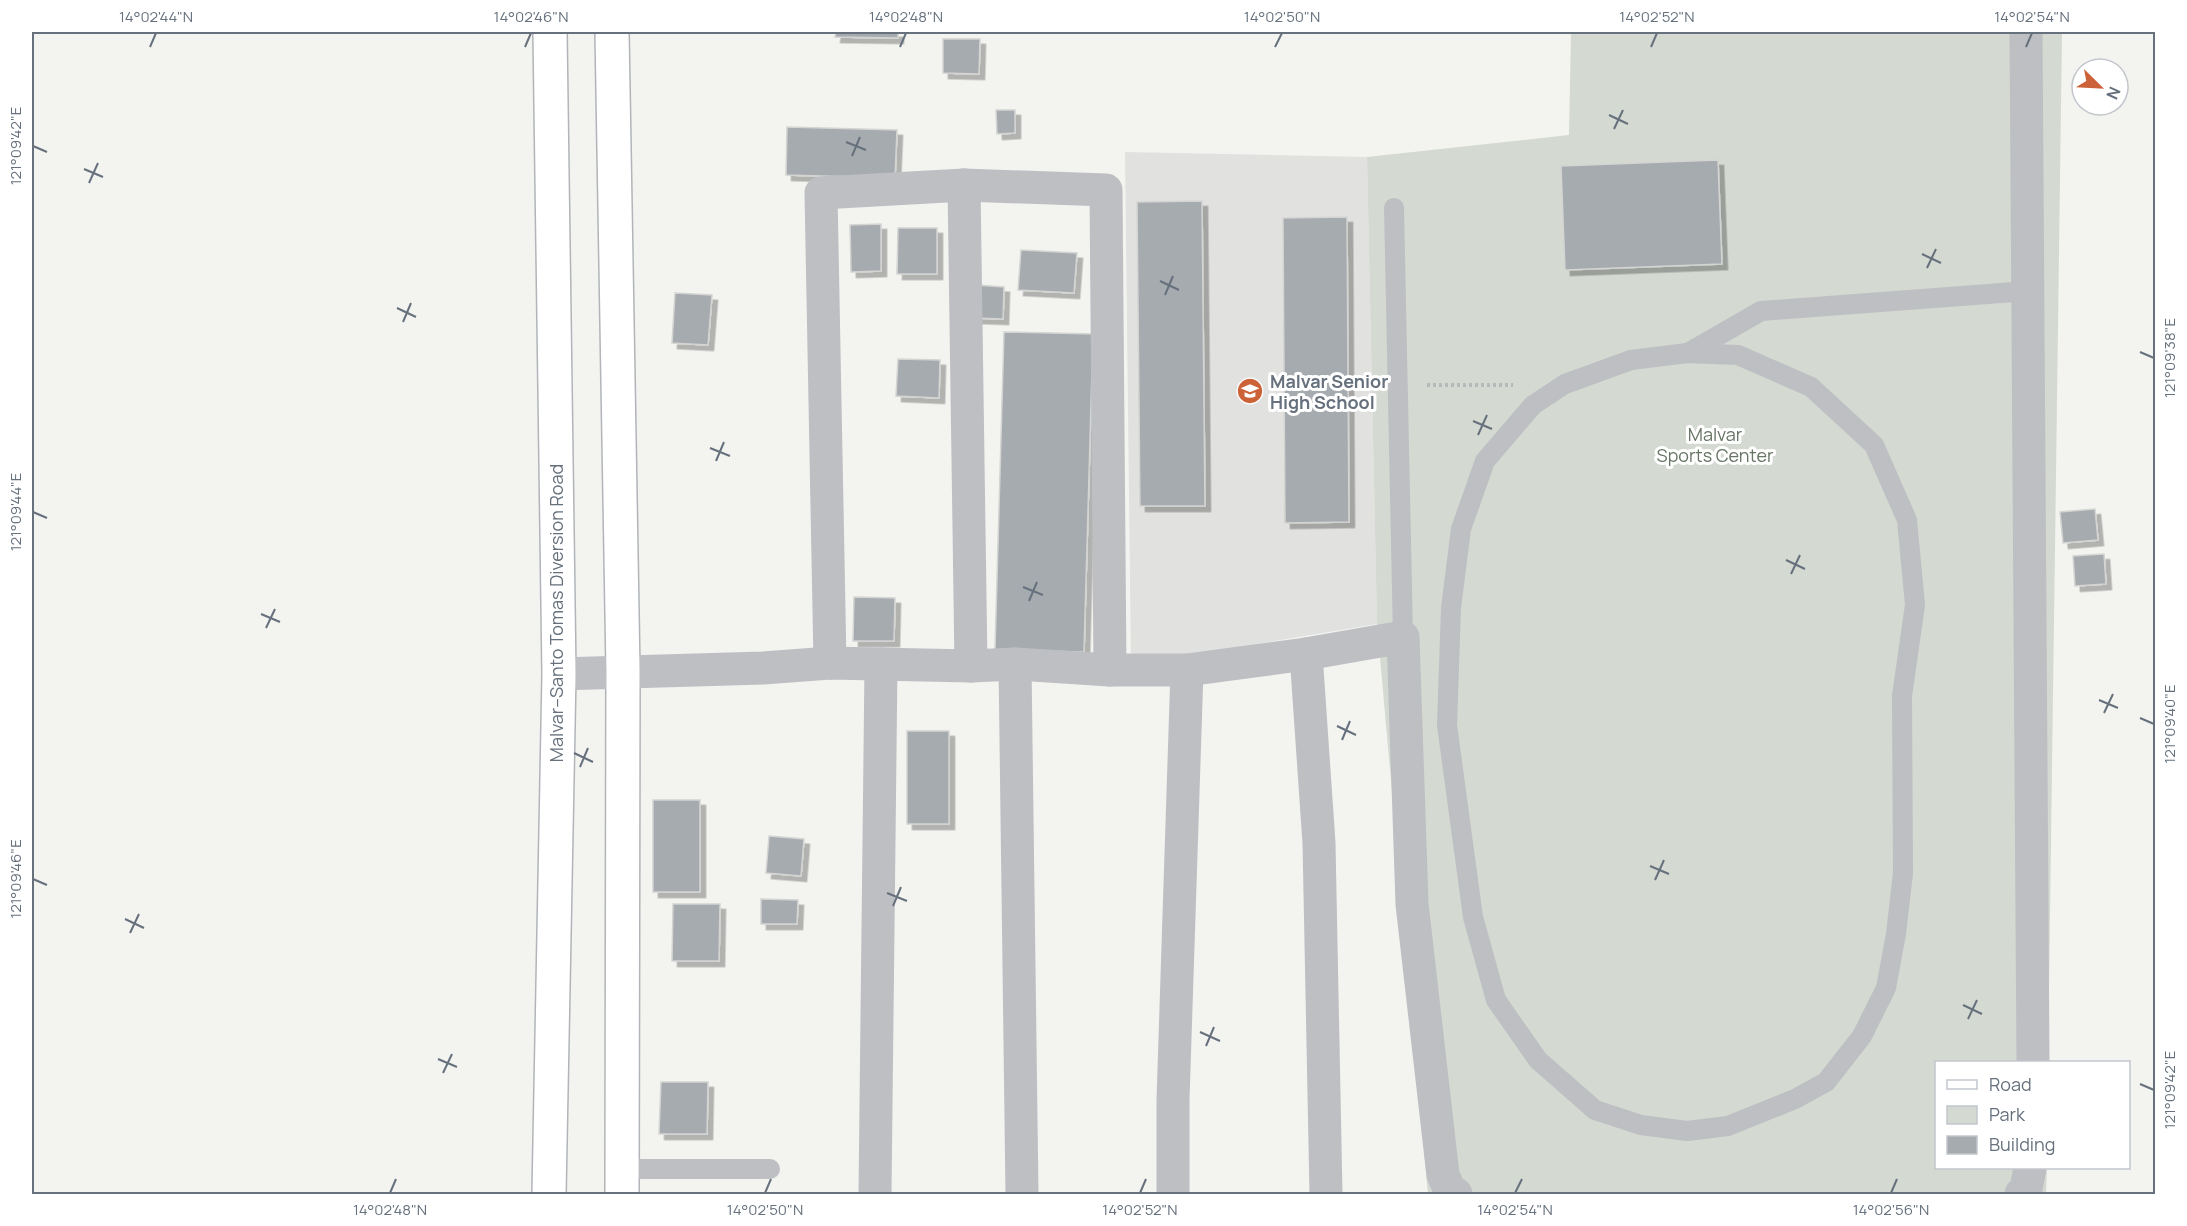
<svg xmlns="http://www.w3.org/2000/svg" width="2187" height="1226" font-family="Manrope,sans-serif">
  <defs>
    <filter id="shadow"><feDropShadow dx="5.5" dy="5.5" stdDeviation="0" flood-color="#0004"/></filter>
  </defs>
  <rect width="100%" height="100%" fill="#f3f3f0"/>
  <polygon fill="#e1e2e0" points="1125,152 1367,157 1377,624 1131,665"/>
  <polygon fill="#d4d9d1" points="1571,32 2062,32 2048,1062 1936,1062 1936,1168 2047,1168 2046,1194 1428,1194 1377,624 1367,157 1569,135"/>
  <g fill="#a5abaf" stroke="#d4d4d3" stroke-width="1.5" filter="url(#shadow)">
    <polygon points="836,32 898,32 898,38 835,37"/>
    <polygon points="943,39 980,39 979,74 943,73"/>
    <polygon points="996,110 1015,110 1015,133 997,134"/>
    <polygon points="787,127 897,130 895,178 786,175"/>
    <polygon points="1718,160 1722,264 1565,270 1561,166"/>
    <polygon points="1202,201 1205,506 1140,506 1137,202"/>
    <polygon points="1347,217 1349,522 1285,523 1283,218"/>
    <polygon points="881,224 881,271 851,272 850,225"/>
    <polygon points="898,228 937,228 937,274 897,274"/>
    <polygon points="1021,250 1077,253 1074,293 1018,290"/>
    <polygon points="976,285 1004,287 1003,319 975,318"/>
    <polygon points="675,293 712,295 708,345 672,343"/>
    <polygon points="1004,332 1093,334 1084,652 995,650"/>
    <polygon points="898,359 940,360 939,398 896,396"/>
    <polygon points="2095,509 2098,540 2063,543 2060,512"/>
    <polygon points="2104,554 2106,584 2075,586 2073,556"/>
    <polygon points="854,597 895,598 894,641 853,641"/>
    <rect x="907" y="731" width="42" height="93"/>
    <rect x="653" y="800" width="47" height="92"/>
    <polygon points="769,836 804,839 801,876 766,873"/>
    <polygon points="761,899 798,900 797,924 761,924"/>
    <polygon points="673,904 720,904 719,961 672,961"/>
    <polygon points="661,1082 708,1082 707,1134 659,1134"/>
  </g>
  <g fill="none" stroke-linecap="round" stroke-linejoin="round">
    <g stroke="#b1b5b9" stroke-width="36">
      <g id="secondary">
        <polyline points="612,32 623,671 622,1194"/>
        <polyline points="549,1194 559,674 550,32"/>
      </g>
    </g>
    <polyline stroke="#b6b8ba" stroke-width="4" stroke-dasharray="3 3" stroke-linecap="butt" points="1427,385 1513,385"/>
    <g stroke="#bdbfc3" stroke-width="20">
      <polyline points="1394,208 1403,637"/>
      <polygon points="1687,353 1738,355 1811,387 1874,445 1907,520 1915,605 1902,696 1903,873 1896,934 1886,988 1862,1036 1826,1082 1795,1099 1728,1126 1687,1131 1641,1125 1595,1110 1538,1060 1496,1000 1473,917 1447,725 1451,608 1461,529 1485,461 1533,405 1565,384 1631,360"/>
      <polyline points="1688,353 1761,311 2028,291"/>
      <polyline points="622,1169 770,1169"/>
    </g>
    <g stroke="#bdbfc3" stroke-width="33">
      <polyline points="2026,32 2033,1062"/>
      <polyline points="964,185 971,666"/>
      <polyline points="1306,654 1319,843 1326,1194"/>
      <polyline points="830,663 821,193 964,185 1106,190 1110,670"/>
      <polyline points="1015,664 1022,1194"/>
      <polyline points="559,674 763,668 830,663 971,666 1015,664 1110,670 1187,670 1306,654 1403,637 1412,904 1443,1175 1450,1191 1456,1194"/>
      <polyline points="875,1194 881,664"/>
      <polyline points="1173,1194 1173,1100 1187,670"/>
      <polyline points="2021,1194 2026,1189 2030,1168"/>
    </g>
    <use href="#secondary" stroke="#fff" stroke-width="33"/>
  </g>
  <path fill="none" stroke="#66717d" stroke-width="2" d="M150 47 156 33M525 47 531 33M900 47 906 33M1275 47 1282 33M1651 47 1657 33M2026 47 2032 33M1609 115 1628 124M1614 129 1623 110M846 142 866 150M33 146 47 152M852 156 860 137M84 169 103 177M89 183 98 163M1922 254 1941 263M1927 268 1936 249M1160 281 1179 290M1165 295 1173 276M397 308 416 317M403 322 411 303M2140 352 2154 358M1473 421 1492 429M1478 435 1487 415M710 448 730 456M716 461 724 442M33 512 47 518M1786 560 1805 569M1791 574 1800 555M1023 587 1043 595M1029 601 1037 582M261 614 280 622M266 628 275 609M2099 700 2118 708M2104 713 2113 694M2140 718 2154 724M1337 726 1356 735M1342 740 1350 721M574 753 593 762M580 767 588 748M1650 866 1669 874M33 879 47 885M1655 880 1664 860M887 893 907 901M893 906 901 887M125 919 144 928M130 933 139 914M1963 1005 1982 1014M1968 1019 1977 1000M1200 1032 1220 1041M1206 1046 1214 1027M438 1059 457 1067M443 1073 452 1054M2140 1084 2154 1090M390 1193 396 1179M765 1193 771 1179M1140 1193 1146 1179M1515 1193 1522 1179M1891 1193 1897 1179"/>
  <defs>
    <g id="school-disc" transform="scale(1.35)"><circle r="9.5" fill="#cc6237" stroke="#fff"/><path d="M0-5L7-2L0 1L-7-2ZM-4 1L0 2.5L4 1V4Q0 6-4 4Z" fill="#fff"/></g>
  </defs>
  <g fill-rule="evenodd">
    <use href="#school-disc" x="1250" y="391"/>
  </g>
  <g text-anchor="middle" dominant-baseline="central" stroke-width="6" stroke-linejoin="round" paint-order="stroke">
    <g font-size="18" font-weight="bold" fill="#66717d" stroke="#fff" text-anchor="start">
      <text x="1270" y="381">Malvar Senior<tspan x="1270" dy="21">High School</tspan></text>
    </g>
    <g font-size="18" fill="#667564" stroke="#fff">
      <text x="1715" y="434">Malvar<tspan x="1715" dy="21">Sports Center</tspan></text>
    </g>
    <g font-size="18" fill="#66717d" stroke="#fff">
      <text transform="translate(556 613) rotate(-90)">Malvar–Santo Tomas Diversion Road</text>
    </g>
  </g>
  <rect width="2187" height="1226" fill="none" stroke="#ffffff" stroke-width="66"/>
  <rect x="1935" y="1061" width="195" height="108" fill="#ffffff" stroke="#c2c6cb" stroke-width="1.5"/>
  <rect x="1947" y="1080" width="30" height="9" fill="#ffffff" stroke="#c2c6cb" stroke-width="1.5"/>
  <text x="1989" y="1091" font-size="18" fill="#66717d">Road</text>
  <rect x="1947" y="1106" width="30" height="18" fill="#d4d9d1" stroke="#c2c6cb" stroke-width="1.5"/>
  <text x="1989" y="1121" font-size="18" fill="#66717d">Park</text>
  <rect x="1947" y="1136" width="30" height="18" fill="#a5abaf" stroke="#c2c6cb" stroke-width="1.5"/>
  <text x="1989" y="1151" font-size="18" fill="#66717d">Building</text>
  <g transform="translate(2100 87) rotate(114)"><circle r="28" fill="#ffffff" stroke="#c2c6cb" stroke-width="1.5"/>
  <path d="M0-4.5L10 22L0 15L-10 22Z" fill="#cc6237"/>
  <text y="-9" font-size="16" font-weight="bold" text-anchor="middle" fill="#66717d">N</text>
  </g>
  <rect x="33" y="33" width="2121" height="1160" fill="none" stroke="#66717d" stroke-width="2"/>
  <g font-size="15" text-anchor="middle" fill="#66717d">
    <text x="156" y="22">14°02'44"N</text>
    <text x="531" y="22">14°02'46"N</text>
    <text x="906" y="22">14°02'48"N</text>
    <text x="1282" y="22">14°02'50"N</text>
    <text x="1657" y="22">14°02'52"N</text>
    <text x="2032" y="22">14°02'54"N</text>
    <text transform="translate(16 146) rotate(-90)" y="5">121°09'42"E</text>
    <text transform="translate(2170 358) rotate(-90)" y="5">121°09'38"E</text>
    <text transform="translate(16 512) rotate(-90)" y="5">121°09'44"E</text>
    <text transform="translate(2170 724) rotate(-90)" y="5">121°09'40"E</text>
    <text transform="translate(16 879) rotate(-90)" y="5">121°09'46"E</text>
    <text transform="translate(2170 1090) rotate(-90)" y="5">121°09'42"E</text>
    <text x="390" y="1215">14°02'48"N</text>
    <text x="765" y="1215">14°02'50"N</text>
    <text x="1140" y="1215">14°02'52"N</text>
    <text x="1515" y="1215">14°02'54"N</text>
    <text x="1891" y="1215">14°02'56"N</text>
  </g>
</svg>
